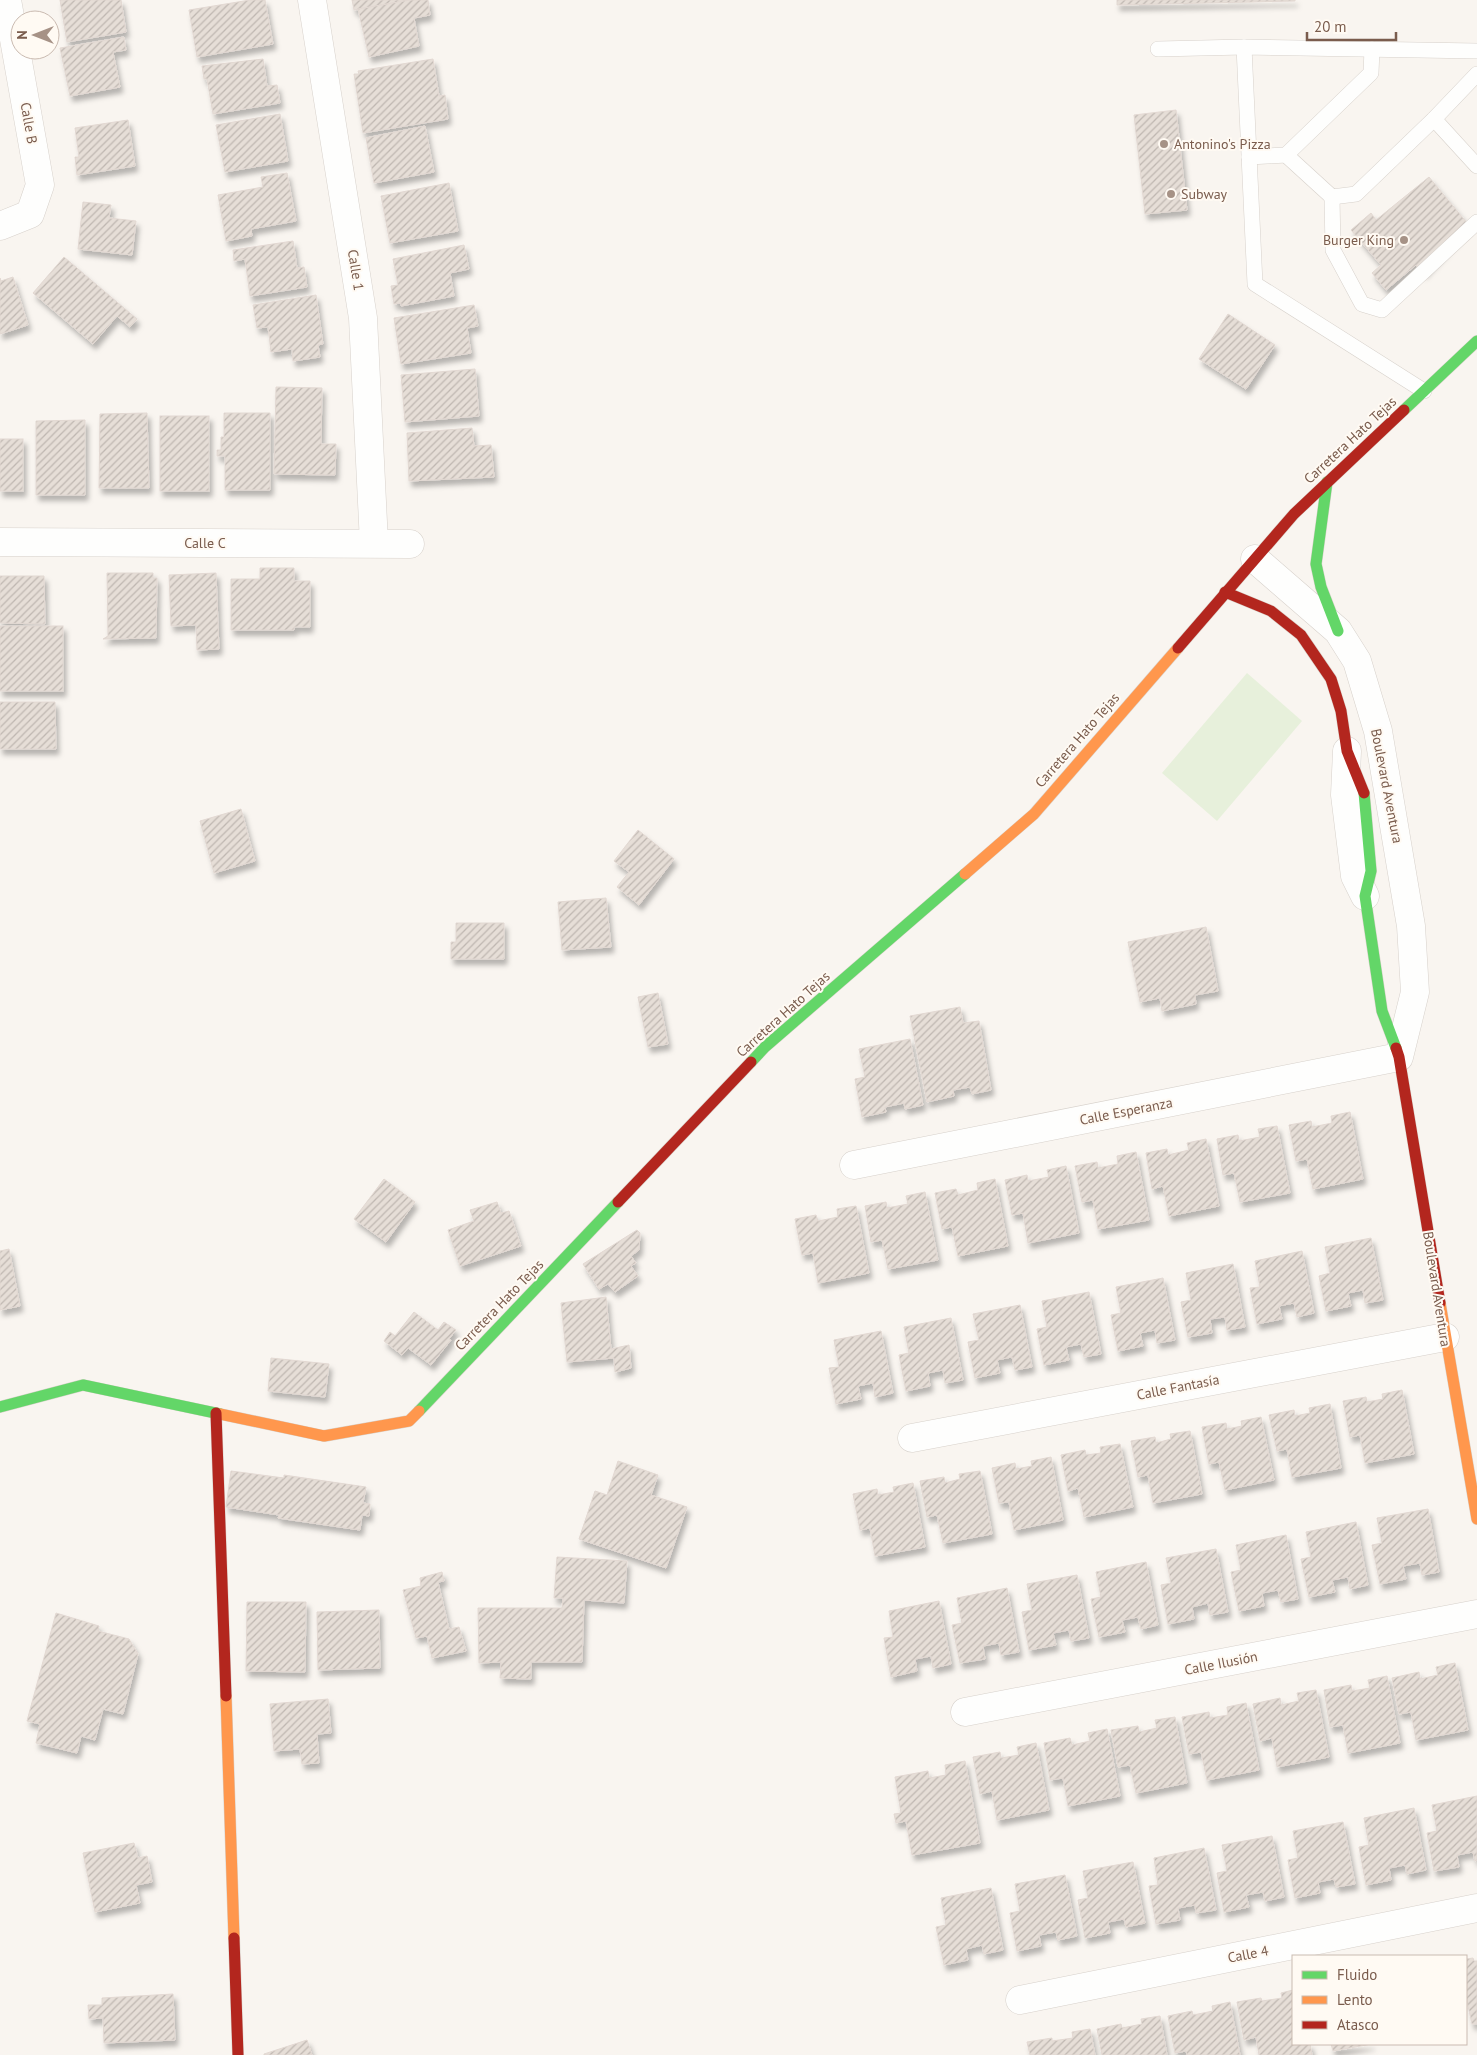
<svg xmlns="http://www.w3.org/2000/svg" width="1477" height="2055" font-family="'PT Sans',sans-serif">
  <defs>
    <pattern id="building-hatch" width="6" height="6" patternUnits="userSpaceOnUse" patternTransform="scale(1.25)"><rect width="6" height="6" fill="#e6ded7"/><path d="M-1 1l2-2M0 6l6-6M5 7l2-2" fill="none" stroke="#bfb7b1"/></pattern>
    <filter id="shadow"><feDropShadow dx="3" dy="5.5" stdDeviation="2.5" flood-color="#0004"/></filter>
  </defs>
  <rect width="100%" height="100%" fill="#f9f5f0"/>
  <polygon fill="#e7f0db" points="1247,673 1302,721 1217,821 1162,773"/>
  <g fill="url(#building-hatch)" stroke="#e2d8d2" filter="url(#shadow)">
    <polygon points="60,0 121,0 126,32 67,42"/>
    <polygon points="250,0 265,0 273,44 197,57 189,10"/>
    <polygon points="352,0 410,0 354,10"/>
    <polygon points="410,0 428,0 430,15 414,18 419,46 369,57 358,9"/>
    <polygon points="1117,0 1295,0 1295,1 1117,5"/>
    <polygon points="124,37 126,50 113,52 120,87 70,96 60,48"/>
    <polygon points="263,59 267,86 277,85 280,103 213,114 207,79 204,79 202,66"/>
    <polygon points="433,59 439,96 445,95 448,119 363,133 354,74 359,74 358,71"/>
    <polygon points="1176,110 1187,210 1145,214 1134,115"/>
    <polygon points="280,114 288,161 225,172 216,125"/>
    <polygon points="128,120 135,166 77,175 75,157 79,157 75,128"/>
    <polygon points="425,126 434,172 374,183 366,138"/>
    <polygon points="287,173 296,221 251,229 252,236 226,241 218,195 263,187 261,177"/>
    <polygon points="1429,177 1468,224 1423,273 1416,265 1386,290 1372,273 1381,265 1351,230 1371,213 1376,220"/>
    <polygon points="449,183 458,231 390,243 381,196"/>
    <polygon points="83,202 111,205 109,218 136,221 132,255 78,249"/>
    <polygon points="293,241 297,268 304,267 307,287 250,296 245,259 234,261 233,250"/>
    <polygon points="464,245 469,269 450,273 454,296 401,306 401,303 394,304 391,286 398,285 393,259"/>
    <polygon points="64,257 137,319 130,327 117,316 93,344 33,293"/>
    <polygon points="13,277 28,325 0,334 0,278 1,281"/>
    <polygon points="316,295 323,344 318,345 320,357 293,361 292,349 271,352 268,327 257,328 253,305"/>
    <polygon points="474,305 478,326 467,328 471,353 401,364 394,318"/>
    <polygon points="1228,314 1275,345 1246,389 1199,359"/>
    <polygon points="475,369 479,416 405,422 401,375"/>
    <polygon points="276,387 322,388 321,444 336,444 335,475 274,474"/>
    <polygon points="147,413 149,488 99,488 100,414"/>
    <polygon points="224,413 270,413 270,490 225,490 225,456 217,456 217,450 221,450 221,437 224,437"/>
    <rect x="160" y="416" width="49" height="75"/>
    <polygon points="85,420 85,495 36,495 36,421"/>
    <polygon points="472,428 474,446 491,445 494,477 409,481 407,433"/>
    <rect x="0" y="439" width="23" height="52"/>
    <polygon points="260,568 294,568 294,581 310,581 310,627 294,627 294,630 231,630 231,579 260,579"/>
    <polygon points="107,573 153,573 153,578 157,578 156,638 103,639 108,636"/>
    <polygon points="216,573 219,649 197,650 196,625 171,626 169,575"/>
    <polygon points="0,576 44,576 45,624 0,623"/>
    <rect x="0" y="626" width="63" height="65"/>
    <polygon points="0,702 55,702 56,749 0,749"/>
    <polygon points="241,809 255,861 214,873 200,821"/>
    <polygon points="638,830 674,859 639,905 617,887 629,872 614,861"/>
    <polygon points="606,898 611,947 562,950 558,902"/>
    <polygon points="456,923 504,923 504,959 451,959 451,942 456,942"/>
    <polygon points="1206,927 1218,991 1195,995 1196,1004 1162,1011 1160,998 1140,1002 1128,942"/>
    <polygon points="658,993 668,1044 648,1047 638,997"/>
    <polygon points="960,1007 963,1023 979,1021 991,1090 972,1094 970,1087 953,1090 954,1096 927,1102 910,1016"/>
    <polygon points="910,1039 923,1105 905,1109 904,1103 885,1107 886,1112 862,1117 855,1079 865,1077 859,1049"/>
    <polygon points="1350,1112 1363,1179 1313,1189 1307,1159 1296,1161 1289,1125 1311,1121 1312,1127 1332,1123 1331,1116"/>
    <polygon points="1277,1126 1290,1193 1240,1202 1234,1173 1223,1175 1217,1139 1238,1135 1239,1141 1260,1137 1258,1129"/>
    <polygon points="1206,1139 1219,1206 1169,1216 1163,1186 1152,1189 1146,1153 1167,1149 1168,1155 1189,1150 1187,1143"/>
    <polygon points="1136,1152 1149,1220 1098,1229 1093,1200 1082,1202 1075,1166 1097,1162 1098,1168 1118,1164 1117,1156"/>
    <polygon points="1066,1166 1079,1233 1028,1243 1023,1213 1012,1215 1005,1180 1027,1175 1028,1181 1049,1177 1047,1170"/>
    <polygon points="384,1179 415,1202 386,1242 354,1219"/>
    <polygon points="995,1179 1008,1246 958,1256 952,1227 942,1229 935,1193 956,1189 958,1195 978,1190 977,1183"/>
    <polygon points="925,1192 938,1260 888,1269 882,1240 871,1242 865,1206 886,1202 887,1208 908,1204 906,1196"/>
    <polygon points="497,1202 501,1213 509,1211 521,1246 460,1266 448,1230 474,1221 470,1210"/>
    <polygon points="856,1206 869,1273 818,1283 813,1253 802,1255 795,1219 816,1215 818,1221 838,1217 837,1209"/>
    <polygon points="637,1230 640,1233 639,1250 631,1256 636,1263 631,1266 638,1276 615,1292 608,1284 599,1289 583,1264"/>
    <polygon points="1371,1238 1383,1300 1365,1303 1363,1290 1348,1293 1351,1306 1326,1311 1319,1276 1330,1273 1325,1247"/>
    <polygon points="9,1249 20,1306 0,1310 0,1251"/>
    <polygon points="1302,1251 1314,1313 1297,1317 1294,1303 1279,1306 1282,1319 1257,1324 1250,1288 1260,1287 1255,1261"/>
    <polygon points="1233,1264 1245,1327 1227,1330 1225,1317 1210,1319 1212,1333 1188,1337 1181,1302 1191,1300 1186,1273"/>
    <polygon points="1163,1278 1175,1340 1157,1343 1155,1330 1140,1333 1143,1346 1118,1351 1111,1315 1121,1313 1116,1287"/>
    <polygon points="1089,1292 1101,1354 1084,1357 1081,1344 1066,1347 1069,1360 1044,1365 1037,1329 1047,1327 1042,1301"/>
    <polygon points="606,1297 611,1349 629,1345 631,1368 615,1372 614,1358 567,1362 561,1303"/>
    <polygon points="1020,1305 1032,1367 1015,1370 1012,1357 997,1360 1000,1373 975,1378 968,1342 979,1340 973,1314"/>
    <polygon points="414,1312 438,1330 444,1322 456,1330 449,1339 451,1340 431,1365 408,1348 402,1355 384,1341 390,1332 395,1336"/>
    <polygon points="951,1318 963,1380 945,1383 943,1370 928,1373 930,1386 906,1391 899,1355 909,1353 904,1327"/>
    <polygon points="881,1331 893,1393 875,1397 873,1383 858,1386 861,1399 836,1404 829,1368 839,1367 834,1340"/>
    <polygon points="271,1358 329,1364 325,1397 268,1391"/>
    <polygon points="1402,1390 1414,1454 1365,1463 1360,1435 1350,1437 1343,1401 1366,1397 1367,1402 1383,1399 1382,1394"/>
    <polygon points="1330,1404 1341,1468 1292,1477 1287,1449 1277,1451 1269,1415 1294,1410 1295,1416 1310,1413 1309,1408"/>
    <polygon points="1261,1417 1274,1480 1225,1490 1219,1462 1209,1464 1202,1427 1226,1423 1227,1429 1242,1426 1241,1421"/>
    <polygon points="1190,1431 1202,1494 1153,1503 1148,1475 1138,1477 1131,1441 1155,1437 1156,1443 1171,1439 1170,1434"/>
    <polygon points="1120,1444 1133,1507 1084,1517 1078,1488 1068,1491 1061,1455 1085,1450 1086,1455 1101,1453 1100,1447"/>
    <polygon points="1051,1457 1063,1520 1014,1530 1009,1502 999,1503 992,1468 1015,1463 1016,1469 1032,1466 1031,1461"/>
    <polygon points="618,1461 658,1475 651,1495 687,1507 666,1568 579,1539 595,1491 607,1495"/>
    <polygon points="231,1471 284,1478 284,1475 366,1487 363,1503 370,1504 369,1516 362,1515 360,1530 278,1518 279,1515 226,1507"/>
    <polygon points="980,1471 992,1534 943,1543 937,1515 927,1517 920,1481 944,1477 945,1483 960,1479 959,1474"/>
    <polygon points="913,1483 925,1547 875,1556 870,1528 860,1530 853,1494 877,1489 878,1495 894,1492 893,1487"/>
    <polygon points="1428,1509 1439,1572 1422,1575 1420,1563 1403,1566 1406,1579 1380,1584 1372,1545 1382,1543 1377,1518"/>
    <polygon points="1356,1522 1368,1585 1350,1589 1348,1577 1332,1580 1335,1592 1309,1597 1301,1559 1311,1557 1306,1532"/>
    <polygon points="1286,1535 1298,1599 1281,1602 1278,1590 1262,1593 1264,1606 1239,1611 1231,1572 1241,1570 1236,1545"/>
    <polygon points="1216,1549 1228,1612 1210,1615 1208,1603 1192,1607 1194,1619 1168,1624 1161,1585 1171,1583 1166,1558"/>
    <polygon points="557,1557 627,1561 624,1603 584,1600 582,1662 531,1662 531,1679 500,1678 501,1662 479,1663 478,1608 562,1608 563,1598 554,1598"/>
    <polygon points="1146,1562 1158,1625 1141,1629 1138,1617 1122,1620 1125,1632 1099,1637 1091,1599 1101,1597 1096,1572"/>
    <polygon points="442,1572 444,1581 438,1582 449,1629 459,1627 466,1651 432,1658 427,1636 416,1638 403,1590 421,1586 420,1578"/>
    <polygon points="1077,1575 1089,1638 1071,1641 1069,1630 1053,1633 1056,1645 1029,1650 1022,1612 1032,1610 1027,1584"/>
    <polygon points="1007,1588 1019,1652 1001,1655 999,1643 983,1646 985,1659 960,1663 952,1625 962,1623 957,1598"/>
    <polygon points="939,1601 951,1664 933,1668 931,1656 915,1659 917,1671 891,1677 884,1638 893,1637 889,1611"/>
    <polygon points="247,1602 306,1602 305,1672 246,1671"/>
    <polygon points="379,1610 380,1668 318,1670 317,1612"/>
    <polygon points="56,1613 99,1626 98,1631 129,1639 138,1654 123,1714 103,1709 95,1740 81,1736 77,1753 36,1743 40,1724 27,1721"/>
    <polygon points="1455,1663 1468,1730 1416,1740 1411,1712 1399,1714 1392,1678 1419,1672 1420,1679 1438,1675 1436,1667"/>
    <polygon points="1387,1676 1400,1743 1348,1753 1343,1725 1330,1727 1324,1690 1351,1685 1352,1691 1370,1688 1368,1680"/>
    <polygon points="1316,1690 1329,1757 1277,1767 1272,1738 1260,1741 1253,1704 1280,1698 1281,1705 1299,1701 1297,1693"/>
    <polygon points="328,1699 331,1733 317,1734 319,1763 302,1764 300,1749 274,1751 270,1704"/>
    <polygon points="1246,1703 1259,1770 1207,1780 1201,1752 1189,1754 1182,1717 1209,1712 1210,1718 1228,1715 1227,1707"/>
    <polygon points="1175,1717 1187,1783 1136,1793 1130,1765 1118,1767 1111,1730 1138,1726 1139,1732 1157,1728 1155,1720"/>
    <polygon points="1107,1729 1120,1796 1068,1806 1063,1778 1050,1780 1044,1743 1070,1738 1072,1745 1090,1741 1088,1733"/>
    <polygon points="1036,1743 1049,1810 997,1820 992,1791 980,1794 973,1757 1000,1752 1001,1758 1019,1755 1017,1747"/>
    <polygon points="965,1761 980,1843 912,1855 906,1821 896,1823 894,1814 901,1813 895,1777 928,1771 929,1778 946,1775 945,1765"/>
    <polygon points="1477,1796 1477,1860 1475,1861 1473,1852 1457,1855 1459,1867 1434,1871 1427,1833 1437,1831 1432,1805"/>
    <polygon points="1414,1808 1426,1870 1407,1874 1405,1865 1389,1868 1391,1880 1366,1885 1359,1847 1369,1845 1364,1818"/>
    <polygon points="1343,1822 1355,1884 1336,1887 1334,1879 1318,1882 1320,1893 1295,1898 1288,1860 1298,1858 1293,1831"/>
    <polygon points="1272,1836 1284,1897 1265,1901 1263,1892 1246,1895 1249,1907 1224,1912 1217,1873 1227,1871 1222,1845"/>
    <polygon points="134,1843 138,1858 147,1856 152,1882 136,1885 140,1903 95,1912 83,1853"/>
    <polygon points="1204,1848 1216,1910 1196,1913 1195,1905 1178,1908 1180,1920 1156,1924 1149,1886 1158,1885 1154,1858"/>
    <polygon points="1133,1862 1145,1923 1126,1927 1124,1919 1108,1922 1110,1933 1085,1938 1078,1900 1088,1898 1083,1871"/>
    <polygon points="1065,1875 1077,1936 1058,1940 1056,1932 1039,1935 1041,1946 1017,1951 1010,1913 1020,1911 1015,1884"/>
    <polygon points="991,1888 1003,1950 984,1954 982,1945 966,1949 968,1960 944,1965 936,1927 946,1925 941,1898"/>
    <polygon points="1473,1958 1474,1961 1477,1961 1477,2024 1472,2024 1466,1997 1466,1959"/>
    <polygon points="1293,1990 1293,2044 1310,2044 1312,2055 1259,2055 1256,2037 1244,2040 1237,2002 1261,1998 1262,2001 1282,1998 1281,1993"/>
    <polygon points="173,1994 175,2040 104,2043 103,2018 89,2019 88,2005 102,2005 102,1998"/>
    <polygon points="1230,2002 1240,2055 1187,2055 1186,2051 1175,2053 1168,2016 1192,2011 1193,2015 1213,2011 1212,2006"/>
    <polygon points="1160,2016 1167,2055 1102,2055 1097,2029 1121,2024 1122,2028 1142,2024 1141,2019"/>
    <polygon points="1090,2029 1095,2055 1030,2055 1027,2042 1052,2038 1052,2041 1073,2038 1072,2032"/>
    <polygon points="307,2040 312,2055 264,2055 264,2054"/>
    <polygon points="1331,2044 1372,2044 1333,2051"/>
  </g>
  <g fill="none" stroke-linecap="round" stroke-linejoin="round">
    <g stroke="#d7d1cb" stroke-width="16">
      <g id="lane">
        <polyline points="1158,49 1244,47"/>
        <polyline points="1477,74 1434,119 1477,166"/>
        <polyline points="1286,155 1332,197 1356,194 1434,119"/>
        <polyline points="1249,157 1286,155 1371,73 1372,49"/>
        <polyline points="1332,197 1333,250 1362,304 1382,310 1477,222"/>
        <polyline points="1424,391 1255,284 1244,47 1477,51"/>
      </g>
    </g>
    <g stroke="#d7d1cb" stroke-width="29">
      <g id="street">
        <polyline points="312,0 363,318 374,543"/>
        <polyline points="0,226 30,214 40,185 7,0"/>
        <polyline points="0,542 410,544"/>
        <polyline points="1347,751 1345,795 1355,876 1365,896"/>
        <polyline points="854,1165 1399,1057 1415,992 1411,926 1378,731 1357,661 1338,631 1255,559"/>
        <polyline points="912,1438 1445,1337"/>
        <polyline points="965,1712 1477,1614"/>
        <polyline points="1020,2000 1477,1908"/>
      </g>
    </g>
    <g stroke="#d9d2cb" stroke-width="12">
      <g id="fast">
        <polyline points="1404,410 1477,341"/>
        <polyline points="1327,482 1316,564 1321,587 1338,631"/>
        <polyline points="1364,793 1371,871 1365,896 1382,1011 1396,1048"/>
        <polyline points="751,1062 765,1047 965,874"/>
        <polyline points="0,1407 83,1385 220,1414"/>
        <polyline points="419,1411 618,1202"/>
      </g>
    </g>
    <g stroke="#d9d2cb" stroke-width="12">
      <g id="slow">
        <polyline points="965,874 1034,814 1178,648"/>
        <polyline points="1440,1303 1477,1519"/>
        <polyline points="220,1414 324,1436 409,1421 419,1411"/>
        <polyline points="226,1696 234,1938"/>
      </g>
    </g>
    <g stroke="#d9d2cb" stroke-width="12">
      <g id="jam">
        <polyline points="1225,592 1271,611 1301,635 1331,679 1341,711 1347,751 1364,793"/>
        <polyline points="1178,648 1294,514 1404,410"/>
        <polyline points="1396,1048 1399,1057 1440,1303"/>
        <polyline points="618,1202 751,1062"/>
        <polyline points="216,1413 226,1696"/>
        <polyline points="234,1938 238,2055"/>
      </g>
    </g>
    <use href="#lane" stroke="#fefefd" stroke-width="15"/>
    <use href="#street" stroke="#fefefd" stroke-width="28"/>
    <use href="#fast" stroke="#63d668" stroke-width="11"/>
    <use href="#slow" stroke="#ff974d" stroke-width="11"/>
    <use href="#jam" stroke="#b3261e" stroke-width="11"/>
  </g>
  <g fill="#a69286" stroke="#fffaf3" stroke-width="2">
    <circle cx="1164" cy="144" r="5"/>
    <circle cx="1171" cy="194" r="5"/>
    <circle cx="1404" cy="240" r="5"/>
  </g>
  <g text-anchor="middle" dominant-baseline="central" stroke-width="4" stroke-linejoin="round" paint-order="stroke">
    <g font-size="14" fill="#7a5c4d" stroke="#fffaf3">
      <text transform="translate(29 123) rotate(80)">Calle B</text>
      <text transform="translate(356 270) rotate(81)">Calle 1</text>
      <text transform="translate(1350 440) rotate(-43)">Carretera Hato Tejas</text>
      <text x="205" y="543">Calle C</text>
      <text transform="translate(1077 740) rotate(-49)">Carretera Hato Tejas</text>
      <text transform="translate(1387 786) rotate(79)">Boulevard Aventura</text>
      <text transform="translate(783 1014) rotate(-42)">Carretera Hato Tejas</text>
      <text transform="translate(1126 1111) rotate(-11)">Calle Esperanza</text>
      <text transform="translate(1437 1289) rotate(81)">Boulevard Aventura</text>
      <text transform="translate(499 1305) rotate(-46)">Carretera Hato Tejas</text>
      <text transform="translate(1178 1387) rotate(-11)">Calle Fantasía</text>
      <text transform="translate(1221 1663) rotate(-11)">Calle Ilusión</text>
      <text transform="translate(1248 1954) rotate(-11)">Calle 4</text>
    </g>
    <g font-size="14" fill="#7a5c4d" stroke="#fffaf3" text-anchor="start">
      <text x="1174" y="144">Antonino's Pizza</text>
      <text x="1181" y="194">Subway</text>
      <text x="1394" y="240" text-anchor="end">Burger King</text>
    </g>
  </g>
  <rect x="1292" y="1955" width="175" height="90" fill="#fffaf3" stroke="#cabbb1"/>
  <rect x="1302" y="1971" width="25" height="8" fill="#63d668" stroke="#cabbb1"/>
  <text x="1337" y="1980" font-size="15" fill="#7a5c4d">Fluido</text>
  <rect x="1302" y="1996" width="25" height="8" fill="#ff974d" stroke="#cabbb1"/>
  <text x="1337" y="2005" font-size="15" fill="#7a5c4d">Lento</text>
  <rect x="1302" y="2021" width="25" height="8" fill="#b3261e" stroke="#cabbb1"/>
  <text x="1337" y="2030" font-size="15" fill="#7a5c4d">Atasco</text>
  <g transform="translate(35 35) rotate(270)"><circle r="24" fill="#fffaf3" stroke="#cabbb1"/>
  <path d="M0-4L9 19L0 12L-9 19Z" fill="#a69286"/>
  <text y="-8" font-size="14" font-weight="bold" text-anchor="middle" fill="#7a5c4d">N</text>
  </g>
  <path d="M1307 32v8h89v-8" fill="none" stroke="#7a5c4d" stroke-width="2.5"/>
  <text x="1314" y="32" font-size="15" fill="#7a5c4d" stroke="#fffaf3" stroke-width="4" paint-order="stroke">20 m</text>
</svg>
